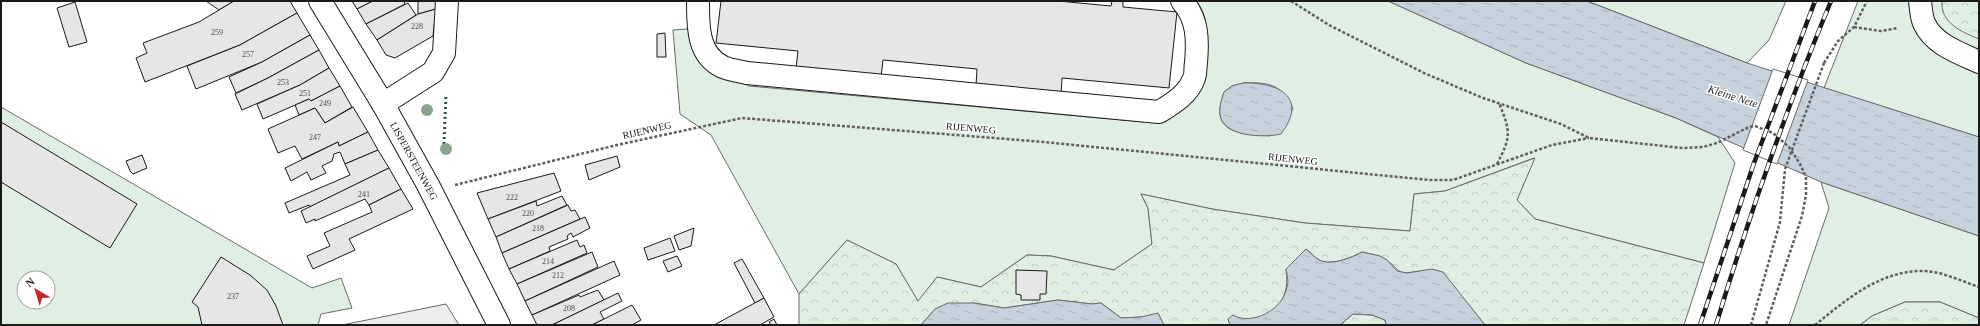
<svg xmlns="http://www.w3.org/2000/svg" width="1980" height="326" font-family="'Times New Roman',serif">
  <defs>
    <pattern id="forest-crowns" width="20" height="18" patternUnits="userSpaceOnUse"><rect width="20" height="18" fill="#e0efe3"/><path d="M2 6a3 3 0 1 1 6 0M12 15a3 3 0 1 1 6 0" fill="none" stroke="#c0ccc2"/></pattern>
    <pattern id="water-ripples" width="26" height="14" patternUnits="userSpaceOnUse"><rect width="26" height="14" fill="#c6d2dc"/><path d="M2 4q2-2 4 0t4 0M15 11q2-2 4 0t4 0" fill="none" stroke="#aab4bc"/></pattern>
  </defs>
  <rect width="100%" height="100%" fill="#fff"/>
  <g fill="#e0efe3" stroke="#6a6a6a" fill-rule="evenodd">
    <path d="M1196 1H1388L1526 63 1676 118 1718 137 1735 163 1704 263 1535 219 1517 200 1534 158 1445 191 1414 194 1410 231 1305 223 1212 209 1141 194 1148 208 1152 244 1114 270 1051 256 1027 255 981 287 937 277 918 302 896 264 847 240 799 294 711 135 680 114 673 30 688 29 704 63 749 86 1144 122 1206 55C1207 36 1209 16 1196 1ZM1243 83C1268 82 1283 84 1293 109L1270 136C1253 134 1222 136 1220 114 1219 107 1222 98 1224 92L1232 86Z"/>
    <polygon points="1587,1 1786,1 1769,40 1747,63"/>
    <polygon points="1858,1 1979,1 1979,137 1824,88"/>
    <path d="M1 107 312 288 341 278 352 308 321 314 318 325H1ZM24 278H48V302H24Z"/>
    <polygon points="1821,182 1979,236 1979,318 1940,302 1905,302 1872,316 1860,325 1789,325 1829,208"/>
  </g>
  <g fill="url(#forest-crowns)" stroke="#6a6a6a">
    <path d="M1942 1H1979V39C1962 32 1940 23 1942 1Z"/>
    <path d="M1535 158 1517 200 1535 219 1704 263 1684 325H1485L1464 299 1419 271C1395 276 1402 270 1386 260 1380 255 1370 254 1362 252 1351 258 1331 266 1319 260 1314 257 1310 252 1306 249L1286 269C1292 309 1264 323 1228 319L1230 325H1164L1158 314 1141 317 1121 318 1101 303 1092 304 1058 300 1004 308 974 303 935 309 921 325H799V294L847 240 896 264 918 301 937 277 981 287 1027 255 1051 256 1114 270 1152 244 1148 208 1141 194 1212 209 1305 223 1410 231 1414 194 1445 191Z"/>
    <polygon points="1905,302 1940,302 1979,318 1979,325 1860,325 1872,316"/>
    <polygon points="1353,314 1372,315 1385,320 1386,325 1340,325"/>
  </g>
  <polygon fill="#ededed" stroke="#6a6a6a" points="446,304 459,325 342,325"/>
  <g fill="url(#water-ripples)" stroke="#6a6a6a">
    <polygon points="1388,1 1587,1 1747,63 1979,137 1979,236 1821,182 1676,118 1526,63"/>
    <path d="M1243 83C1278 82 1309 97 1281 134 1264 138 1222 137 1220 114 1219 107 1222 98 1224 92L1232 86Z"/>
    <path d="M1306 249C1310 252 1314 257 1319 260 1331 266 1351 258 1362 252L1380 256 1387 260 1397 271 1407 273 1432 269 1443 272 1485 325H1386L1385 320 1372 315 1353 314 1340 325H1230L1228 319 1233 315C1252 326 1283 310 1287 287 1289 281 1287 275 1286 269Z"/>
    <polygon points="1058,300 1092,304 1101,303 1121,318 1141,317 1158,313 1164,325 921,325 935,309 948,303 974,303 1004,308"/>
  </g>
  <polygon fill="#fff" stroke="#6a6a6a" points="1773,69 1808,80 1777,164 1743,150"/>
  <g fill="#e6e6e6" stroke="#1a1a1a">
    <polygon points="206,1 234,1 219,10"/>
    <polygon points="234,1 290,1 297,13 240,45 145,82 136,58 147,53 143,43 199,22"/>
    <polygon points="352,1 373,1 357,9"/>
    <polygon points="373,1 404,1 405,4 366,24 357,9"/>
    <polygon points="418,1 437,1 436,9 418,14"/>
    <polygon points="721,1 1058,1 1111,6 1112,1 1123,1 1123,7 1177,12 1169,88 1062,78 1061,94 976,86 977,69 883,60 881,77 796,68 798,51 716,43"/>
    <polygon points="75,2 87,42 69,47 57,8"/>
    <polygon points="408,3 416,15 377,40 366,24"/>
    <polygon points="436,9 433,36 395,58 386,55 377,40 418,14"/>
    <polygon points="297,13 310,35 262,62 196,89 187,66 240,45"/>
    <polygon points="665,33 666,57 657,57 657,34"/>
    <polygon points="310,35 319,50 268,78 236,93 229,77 262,62"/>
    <polygon points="319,50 329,68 300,85 242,110 235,94 268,78"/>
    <polygon points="329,68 340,86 311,101 309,99 263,119 257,104 300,85"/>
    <polygon points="340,86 352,107 325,123 315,108 299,115 295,105 309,99 311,101"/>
    <polygon points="353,107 368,132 339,146 338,142 302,159 295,146 278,153 268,129 315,108 325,123"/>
    <polygon points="1,122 137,204 110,248 1,182"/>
    <polygon points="368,132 378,150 345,164 340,152 334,154 332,161 322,166 326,173 311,180 307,172 291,181 285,168 338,142 339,146"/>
    <polygon points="378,150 389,168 310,207 309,205 289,213 285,203 350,175 345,164"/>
    <polygon points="142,155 147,168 133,174 130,171 126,161"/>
    <polygon points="617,156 620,167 589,180 585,165"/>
    <polygon points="389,168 401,189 369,205 365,199 315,221 315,219 306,223 301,211"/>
    <polygon points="554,173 561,191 488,219 477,193"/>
    <polygon points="401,189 413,209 349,239 355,250 313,269 307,256 330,246 324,233 372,212 369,205"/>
    <polygon points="562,196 567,205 496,237 488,219 536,201 537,206"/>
    <polygon points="568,205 571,211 575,210 580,219 502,253 496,237"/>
    <polygon points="585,217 590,228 573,237 571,233 567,236 568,239 549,247 550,251 509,269 502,253"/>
    <polygon points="694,228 691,246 679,250 674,236"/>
    <polygon points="670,238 675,251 648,260 644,248"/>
    <polygon points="577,240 580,247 584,245 587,253 517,284 509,269"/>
    <polygon points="592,252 598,267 525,301 517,284"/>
    <polygon points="677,256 682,266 668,272 663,261"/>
    <polygon points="221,257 250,275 267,290 276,306 283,325 202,325 198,307 192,302"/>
    <polygon points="742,259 764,298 755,303 734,263"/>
    <polygon points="614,261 620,275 532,315 525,301"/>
    <polygon points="1016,270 1047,271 1046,294 1040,294 1040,300 1021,300 1021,295 1016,294"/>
    <polygon points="598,290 604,300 552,325 537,325 532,315 579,295 580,297"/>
    <polygon points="618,293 622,301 600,312 604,319 592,325 552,325"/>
    <polygon points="764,298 774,317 760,325 714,325"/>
    <polygon points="632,305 641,320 632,325 592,325"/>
    <polygon points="774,319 777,325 771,325 769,322"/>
  </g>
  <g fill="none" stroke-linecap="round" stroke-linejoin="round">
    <g stroke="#1a1a1a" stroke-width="24">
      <g id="minor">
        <polyline points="320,1 383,104 428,185 499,325"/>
        <path d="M698 1C698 25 697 55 723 67 730 70 739 71 747 73L1159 112C1172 104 1189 94 1194 78 1196 74 1195 67 1196 63 1198 40 1198 19 1182 1"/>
        <path d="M1920 1C1921 8 1921 16 1924 23 1933 44 1959 53 1979 62"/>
        <polyline points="383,104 433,72 444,53 447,1"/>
      </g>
    </g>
    <g stroke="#5f5f5f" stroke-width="2.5" stroke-dasharray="3 2" stroke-linecap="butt">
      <polyline points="1291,1 1329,25 1424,73 1483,98 1561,124 1589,138 1682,148 1703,147 1717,143 1749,127 1755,126 1773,133 1789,147 1800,164 1806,177 1806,195 1802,216 1766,325"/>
      <polyline points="1854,27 1881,31 1898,28"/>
      <polyline points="1824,63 1838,41 1854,27 1867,1"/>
      <path d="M1497 164C1511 137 1511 132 1499 103"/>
      <polyline points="455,185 617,145 742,118 1044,142 1429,180 1453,180 1552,145 1589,138"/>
      <polyline points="1751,325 1780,222 1785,169"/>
      <path d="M1815 325C1846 300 1878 272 1920 271 1939 270 1961 281 1979 287"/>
    </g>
    <use href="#minor" stroke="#fff" stroke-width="22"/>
    <g stroke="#1a1a1a" stroke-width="4.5">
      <g id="rail">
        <polyline points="1700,325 1754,163 1815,1"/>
        <path d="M1716 325C1749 216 1787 107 1831 1"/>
      </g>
    </g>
    <use href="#rail" stroke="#fff" stroke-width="3" stroke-dasharray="9" stroke-linecap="butt"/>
    <polyline stroke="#5f5f5f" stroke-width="2.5" stroke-dasharray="3 2" stroke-linecap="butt" points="1785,169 1824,63"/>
    <polyline stroke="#2b5a34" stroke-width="3" stroke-dasharray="2 3" stroke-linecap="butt" points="444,144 446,94"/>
  </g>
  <g fill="#8aa48f">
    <circle cx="427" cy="110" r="6"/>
    <circle cx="446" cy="149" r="6"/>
  </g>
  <g text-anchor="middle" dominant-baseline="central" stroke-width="3" stroke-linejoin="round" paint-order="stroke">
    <g font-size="8" fill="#4d4d4d">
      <text x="417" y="26">228</text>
      <text x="217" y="32">259</text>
      <text x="248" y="54">257</text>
      <text x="283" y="82">253</text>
      <text x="305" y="93">251</text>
      <text x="325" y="103">249</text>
      <text x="315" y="137">247</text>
      <text x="364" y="194">241</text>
      <text x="512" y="197">222</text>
      <text x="528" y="213">220</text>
      <text x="538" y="228">218</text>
      <text x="548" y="261">214</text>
      <text x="558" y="275">212</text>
      <text x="233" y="296">237</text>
      <text x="569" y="308">208</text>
    </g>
    <g font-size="10" fill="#1a1a1a" stroke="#fff">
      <text transform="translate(971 128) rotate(5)">RIJENWEG</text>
      <text transform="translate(647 130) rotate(-13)">RIJENWEG</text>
      <text transform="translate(1293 159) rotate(6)">RIJENWEG</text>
      <text transform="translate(414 161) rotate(61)">LISPERSTEENWEG</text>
    </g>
    <g font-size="11" font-style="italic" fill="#1a1a1a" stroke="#fff">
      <text transform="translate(1733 96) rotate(18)">Kleine Nete</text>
    </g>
  </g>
  <rect width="1980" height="326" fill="none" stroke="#1a1a1a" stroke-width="4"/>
  <g transform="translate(36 290) rotate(322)"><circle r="19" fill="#ffffff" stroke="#a3a3a3"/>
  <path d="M0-3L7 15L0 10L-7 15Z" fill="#c62828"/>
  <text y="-6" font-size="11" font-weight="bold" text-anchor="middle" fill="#1a1a1a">N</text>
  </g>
</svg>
